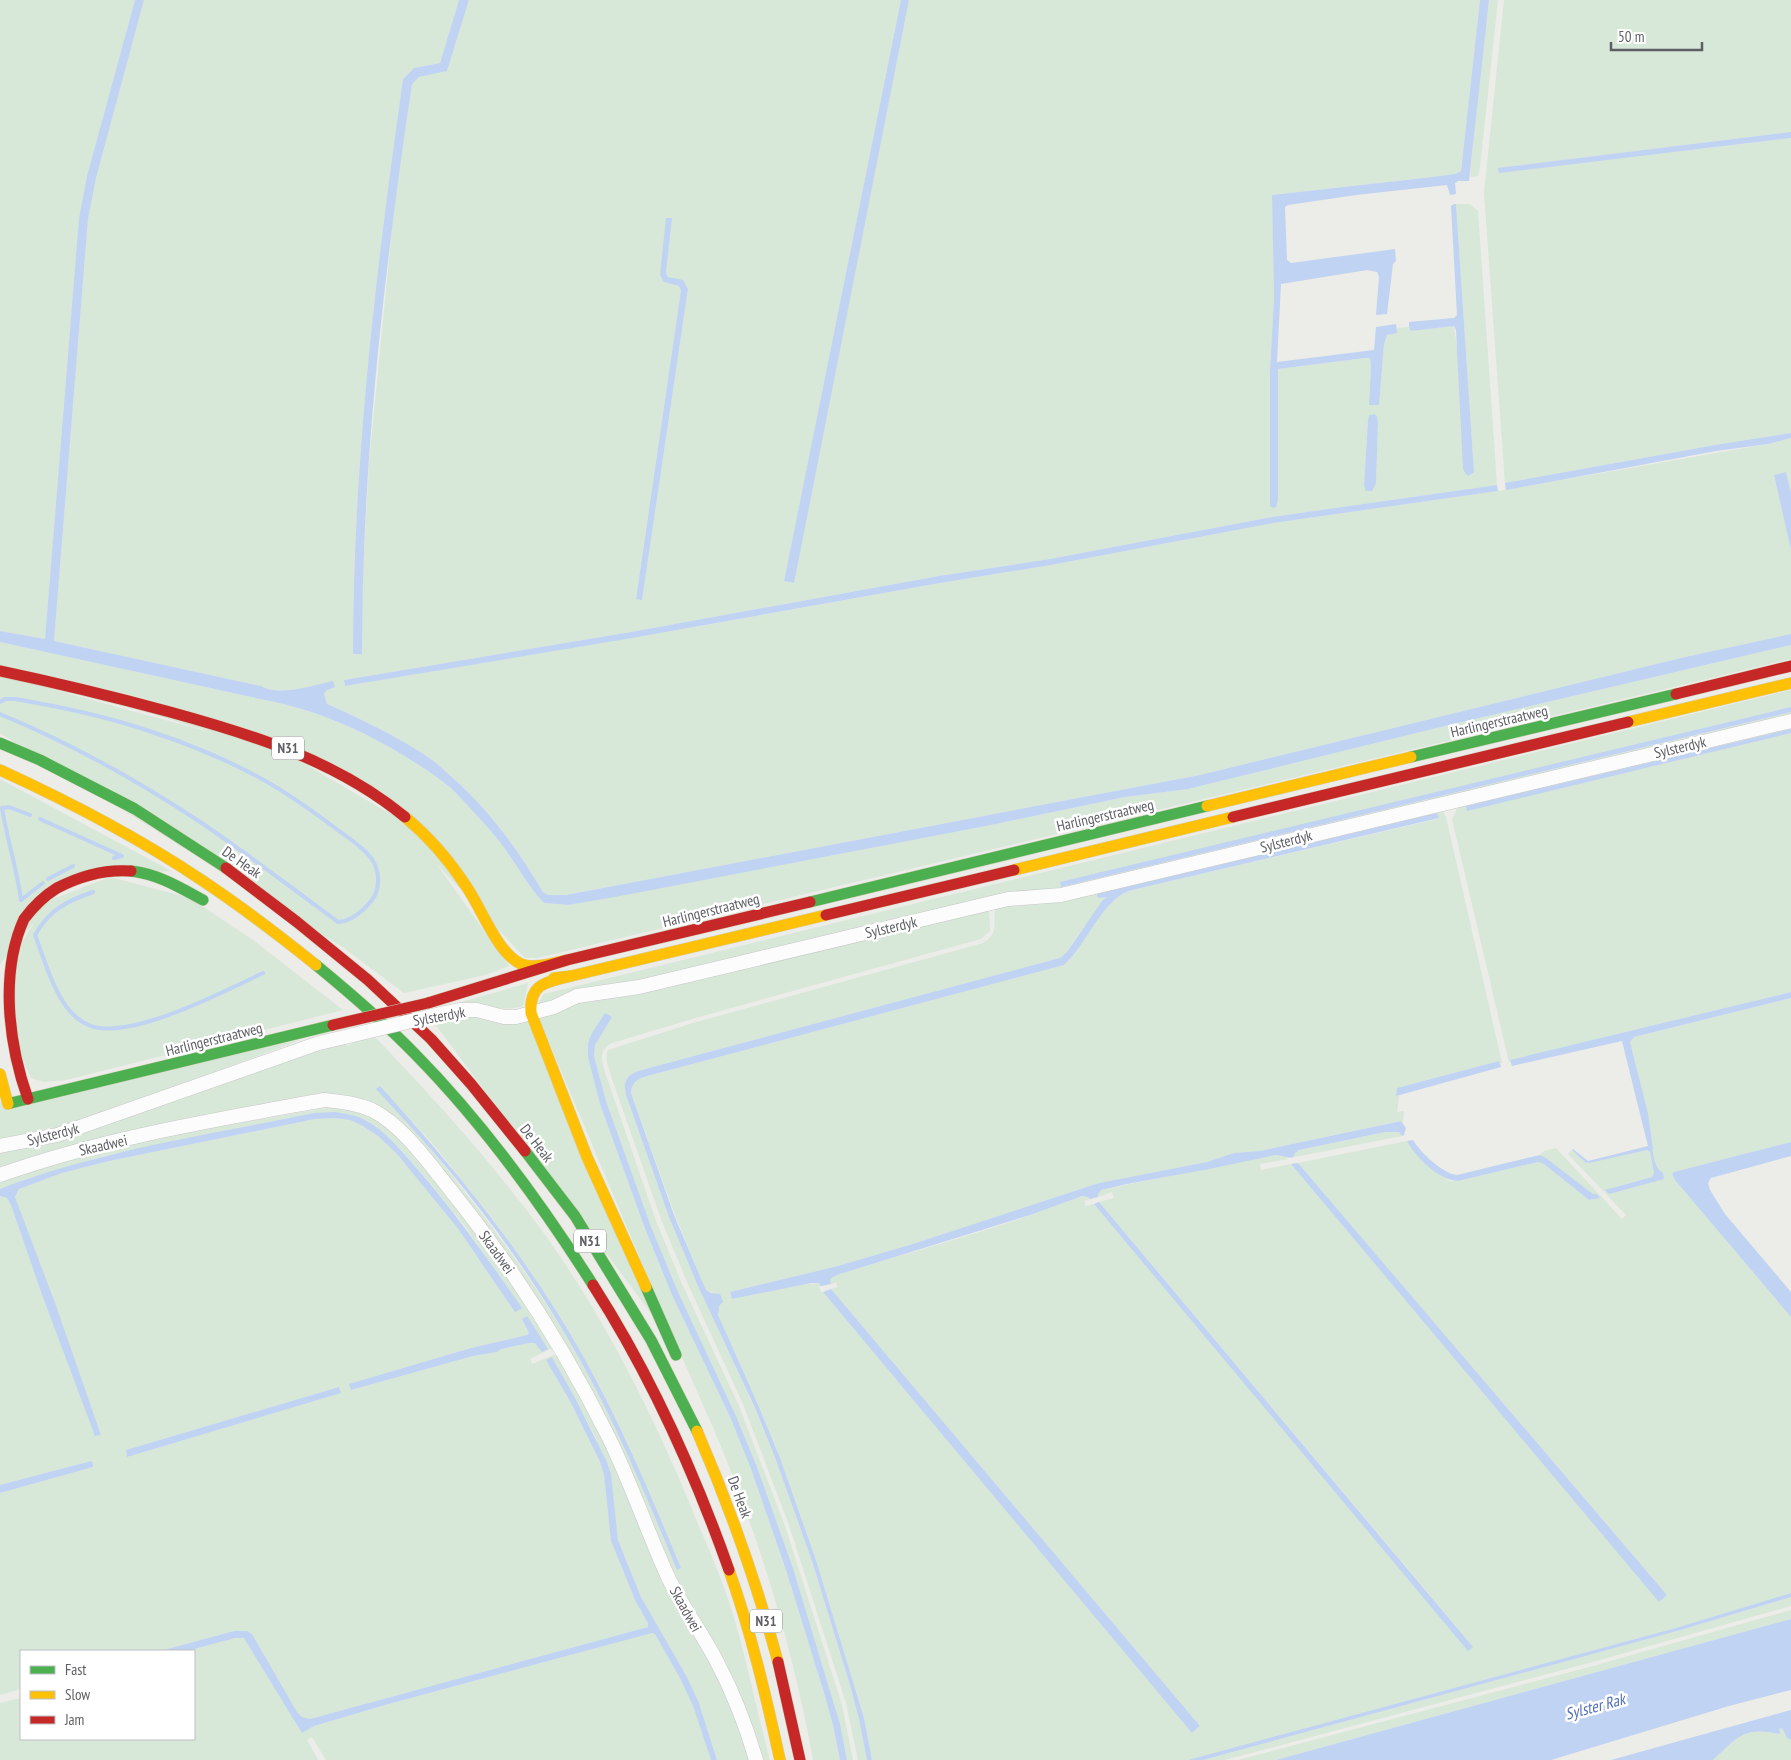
<svg xmlns="http://www.w3.org/2000/svg" width="1791" height="1760" font-family="'PT Sans Narrow',sans-serif">
  <rect width="100%" height="100%" fill="#ecece8"/>
  <g fill="#d7e7d8" fill-rule="evenodd">
    <polygon points="0,0 135,0 87,176 79,218 45,639 0,631"/>
    <path d="M144 0H459L440 63 414 68 403 79C376 269 353 462 353 654H362V591L369 463 394 208 412 83 419 77 447 71 469 0H901L784 581 793 583 909 0H1480L1461 171 1455 174 1424 178 1272 195 1274 298 1270 371V506L1278 369 1365 358H1370L1371 366 1369 405H1379L1384 344 1387 335 1397 333 1396 328 1409 327 1411 331 1454 326 1474 472 1456 204H1470L1478 211 1497 485 1272 517 1050 559 939 576 631 632 344 680 345 686 695 627 940 583 1051 565 1273 523 1498 491 1768 444 1791 438V493L1786 472 1774 475 1791 550V634L1685 657 1200 775 566 895H548L543 892C518 850 491 812 454 779 447 773 439 765 431 759 399 737 363 720 327 704L324 694 333 682C314 685 279 697 261 686L54 641 88 219 96 178ZM672 219 666 273 668 277 683 281 688 289 642 600 636 598 681 290 679 286 664 282ZM1375 414 1377 416 1378 423 1376 483 1367 491 1364 486 1368 420 1369 415Z"/>
    <polygon points="1489,0 1498,0 1480,167 1478,176 1470,177 1479,85"/>
    <polygon points="1504,0 1791,0 1791,132 1498,168 1692,150 1791,138 1791,433 1715,445 1505,483 1484,193"/>
    <path d="M0 642 260 699C310 708 354 726 398 752 416 763 434 774 451 788 466 803 481 820 495 836 513 857 525 883 544 903L568 905 986 826 1125 797 1188 789 1445 726 1791 645V659L537 958H525L356 778 0 666Z"/>
    <polygon points="0,675 286,753 409,825 509,966 485,975 404,993 344,948 0,733"/>
    <polygon points="1791,690 1791,707 1060,883 1061,887 1791,712 1791,717 1162,867 538,1004 544,994"/>
    <polygon points="1791,724 1791,729 1467,806 1468,810 1791,733 1791,992 1511,1060 1509,1062 1452,819 1459,805"/>
    <polygon points="0,779 171,871 73,875 0,964"/>
    <path d="M1442 810 1446 817 1502 1063 1500 1064 1499 1061 1397 1088V1096H1399L1397 1112 1404 1111 1403 1122 1400 1121 1260 1151 1234 1153 1207 1162 1099 1183 916 1243 838 1266 730 1292 732 1299 805 1284 819 1283 821 1286 819 1287 821 1292H823L1193 1733 1200 1726 831 1289 838 1287 836 1282 831 1284 830 1280 833 1277 840 1274C904 1254 968 1237 1031 1215 1045 1209 1074 1194 1088 1197L1090 1199 1084 1201 1086 1206 1094 1204 1473 1646 1099 1202 1114 1198 1112 1192 1098 1197V1194L1101 1190 1275 1155H1282L1288 1159 1260 1164 1261 1170 1291 1164 1659 1601 1667 1595 1298 1163 1407 1141 1411 1148 1449 1181H1458L1538 1162 1544 1164 1589 1200 1599 1198 1597 1194H1593L1546 1158 1540 1155 1544 1151 1556 1148 1622 1219 1626 1215 1568 1154 1572 1150 1585 1162 1589 1163 1645 1149 1650 1152 1654 1173 1652 1177 1606 1190 1664 1179C1659 1170 1651 1159 1653 1148L1648 1113 1630 1042 1634 1037 1791 998V1142L1675 1172 1672 1174 1675 1180 1791 1317V1593L1676 1628 1188 1760H872L864 1718 816 1560 780 1458 759 1407 721 1325C717 1314 718 1305 716 1294L706 1290 675 1215 631 1093C632 1080 640 1078 651 1075L1064 965C1087 944 1100 904 1128 891L1438 819 1437 813 1115 890 1098 898 1108 896 1077 936 1067 952 1061 958 649 1068C634 1072 621 1075 626 1095L669 1217 697 1284 755 1409 776 1460 812 1561 850 1685 859 1719 867 1760H858L846 1703 789 1525 743 1404 687 1282 661 1219 611 1076C609 1068 604 1058 608 1050L693 1023 983 943C999 933 993 925 995 909Z"/>
    <polygon points="110,877 190,898 253,940 343,1010 66,1080 44,1082 31,1078 9,1026 10,961 48,901"/>
    <path d="M989 910 990 931 981 939 692 1019 612 1043C596 1051 603 1064 607 1078L656 1221 682 1284 739 1406 785 1526 842 1705 853 1760H847L840 1724 830 1691 793 1568 757 1467 736 1416 678 1292 650 1224 606 1101 594 1056 595 1045 611 1017 605 1014 588 1043 600 1104 644 1226 672 1295 731 1419 751 1469 786 1570 824 1693 833 1725 840 1760H813C793 1647 759 1537 715 1432 700 1397 684 1363 670 1329 626 1225 582 1120 538 1016L578 1001Z"/>
    <path d="M528 983 523 1006C502 1013 484 1003 462 1002Z"/>
    <polygon points="447,1016 528,1018 656,1320 432,1020"/>
    <path d="M372 1034C427 1091 480 1149 528 1212 596 1301 648 1403 691 1507 704 1539 719 1571 730 1605 746 1655 756 1709 770 1760H761L691 1607 675 1575 623 1455 571 1353 481 1219 360 1099 86 1142 50 1152 0 1170V1150L344 1042 347 1046ZM379 1086 433 1144 492 1218 529 1270 574 1341 598 1383 627 1442 681 1568 677 1569C645 1492 613 1416 571 1344 516 1251 447 1169 379 1086Z"/>
    <polygon points="300,1040 72,1125 0,1142 0,1102"/>
    <path d="M332 1107 354 1110 373 1118 394 1133 413 1154 437 1181 516 1286 552 1348 530 1359 532 1364 554 1355 558 1356 605 1441 715 1668 731 1704 750 1760H717L699 1703 687 1677 641 1597 618 1540 613 1504 596 1438 552 1357 547 1360 570 1401 600 1462 604 1475 611 1541 635 1600 649 1623 648 1627 310 1719 302 1717 297 1712 252 1634 234 1631 160 1651H21V1689L0 1695V1493L93 1467V1464L91 1461 0 1485V1196L7 1198 11 1205 41 1292 96 1436 101 1434 15 1197 19 1189 62 1173 109 1161 315 1119 335 1118 350 1120 363 1126 378 1136 397 1154 459 1230 515 1311 521 1307 464 1225 434 1188 401 1150 381 1131 366 1120 314 1113 107 1155 24 1180 0 1189V1181L81 1154 216 1127ZM522 1319 547 1349 535 1343H529L501 1349 497 1352 473 1356 351 1390 350 1384 471 1348 527 1335 529 1333ZM339 1387 340 1393 127 1457 126 1450Z"/>
    <polygon points="1385,1132 1399,1132 1402,1136 1295,1157 1295,1153 1299,1150"/>
    <polygon points="1791,1597 1791,1606 1600,1660 1225,1760 1203,1760 1677,1631"/>
    <polygon points="1791,1610 1791,1619 1276,1760 1238,1760 1593,1666"/>
    <polygon points="651,1633 655,1634 681,1680 693,1706 711,1760 326,1760 312,1737 307,1740 318,1760 0,1760 0,1703 21,1698 21,1739 194,1739 194,1651 187,1651 235,1638 240,1637 246,1639 302,1732 314,1726 385,1705"/>
    <path d="M1782 1728 1787 1738 1791 1740V1760H1713C1737 1738 1743 1726 1779 1734V1729Z"/>
  </g>
  <g fill="#c0d3f2">
    <path d="M135 0H144L96 178 88 219 54 641 261 686C279 697 314 685 333 681L335 687 327 690 324 694 327 704C363 720 399 737 431 759 439 765 447 773 454 779 491 812 518 850 543 892L548 895H566L1200 775 1685 657 1791 634V645L1445 726 1188 789 1125 797 986 826 620 896 568 905 544 903C525 883 513 857 495 836 481 820 466 803 451 788 434 774 416 763 398 752 354 726 310 708 260 699L0 642V631L45 639 79 218 87 176Z"/>
    <path d="M459 0H469L447 71 419 77 412 84C384 272 362 463 362 654H353C353 462 376 269 403 79L414 68 440 63Z"/>
    <polygon points="901,0 909,0 794,583 784,581"/>
    <polygon points="1480,0 1489,0 1469,181 1458,181 1455,183 1456,194 1450,195 1447,185 1356,195 1288,205 1285,207 1287,260 1291,263 1395,249 1396,261 1393,264 1387,314 1376,315 1379,277 1377,272 1367,270 1281,284 1277,362 1374,350 1376,327 1396,324 1397,333 1387,335 1384,344 1379,405 1369,405 1371,366 1370,358 1365,358 1278,369 1278,499 1276,507 1273,508 1270,506 1270,371 1274,298 1272,195 1424,178 1455,174 1461,171"/>
    <polygon points="1791,132 1791,138 1499,173 1498,168"/>
    <polygon points="1454,204 1456,204 1474,472 1468,476 1465,473 1463,468 1456,330 1454,326 1411,331 1409,327 1409,322 1454,318 1457,315 1451,206"/>
    <polygon points="666,218 672,218 666,273 668,277 683,280 688,289 642,600 636,599 681,290 679,286 664,282 660,275"/>
    <polygon points="1375,414 1377,416 1378,423 1376,483 1372,491 1366,491 1364,486 1368,420 1369,415"/>
    <polygon points="1791,433 1791,438 1768,444 1716,451 1506,490 1505,483 1715,445"/>
    <polygon points="1786,472 1791,493 1791,550 1774,475"/>
    <polygon points="1497,485 1498,491 1273,523 1051,565 940,583 632,638 345,686 344,680 631,632 939,576 1050,559 1272,517"/>
    <polygon points="1791,707 1791,712 1061,887 1060,882"/>
    <polygon points="1791,729 1791,733 1467,811 1466,806"/>
    <path d="M1437 813 1439 818 1128 891C1100 904 1087 944 1064 965L651 1075C640 1078 632 1080 631 1093L674 1215 706 1290 711 1293 720 1294 723 1302 719 1306 718 1315 759 1407 780 1458 816 1560 864 1718 872 1760H867L859 1719 850 1685 812 1561 776 1460 755 1408 697 1284 669 1217 626 1095C621 1075 634 1072 649 1068L1060 958 1067 952 1102 901 1107 897 1098 898 1097 894Z"/>
    <path d="M1791 992V998L1634 1037 1630 1042 1648 1113 1653 1148C1652 1155 1656 1170 1663 1173L1664 1179 1609 1194 1605 1190 1652 1177 1654 1173 1650 1152 1647 1150 1589 1163 1585 1162 1572 1150 1573 1149 1588 1161 1648 1146 1622 1041 1512 1066 1510 1060Z"/>
    <polygon points="605,1013 612,1017 595,1045 594,1056 606,1101 650,1224 678,1292 736,1416 757,1467 793,1568 830,1691 840,1724 847,1760 840,1760 833,1725 824,1693 786,1570 751,1469 731,1419 672,1295 644,1226 600,1104 588,1057 588,1043 592,1033"/>
    <polygon points="1499,1061 1501,1067 1396,1096 1397,1088"/>
    <path d="M380 1086C452 1165 520 1248 575 1342 617 1414 649 1491 681 1568L677 1570C645 1493 613 1416 571 1344 537 1285 495 1226 452 1174 428 1145 402 1117 376 1089Z"/>
    <path d="M336 1112C346 1114 356 1115 365 1120 384 1130 399 1148 413 1164 453 1209 487 1258 522 1308L515 1312 459 1230 397 1154 378 1136 363 1126 350 1120 335 1118 315 1119 109 1161 62 1173 19 1189 15 1197 55 1303 101 1435 95 1436 41 1292 11 1205 7 1198 0 1196V1189C101 1150 209 1135 314 1113Z"/>
    <path d="M1401 1121 1406 1128 1404 1135 1402 1136 1399 1132H1385L1299 1150 1295 1153 1294 1157C1287 1159 1283 1155 1275 1155L1209 1169 1127 1184 1101 1190 1098 1194V1197L1090 1199 1088 1197 1082 1196 1030 1215 840 1274 833 1277 830 1280 831 1284 821 1286 819 1283H811L732 1299 730 1292 838 1266 916 1243 1099 1183 1207 1162 1234 1153 1260 1151Z"/>
    <path d="M1413 1140C1420 1152 1443 1174 1457 1175L1540 1155 1546 1158 1593 1194H1597L1600 1198 1589 1200 1544 1164 1538 1162 1458 1181C1439 1180 1416 1158 1407 1141Z"/>
    <polygon points="1791,1142 1791,1156 1711,1178 1708,1183 1710,1190 1725,1214 1791,1292 1791,1317 1675,1180 1672,1174 1674,1172"/>
    <polygon points="1298,1163 1667,1595 1659,1602 1291,1164"/>
    <polygon points="1099,1202 1473,1647 1468,1651 1094,1204"/>
    <polygon points="831,1289 1200,1726 1192,1733 823,1292"/>
    <polygon points="527,1316 548,1349 542,1352 535,1343 529,1343 501,1349 497,1352 473,1356 351,1390 349,1384 471,1348 527,1335 529,1333 522,1319"/>
    <polygon points="552,1357 575,1398 606,1460 611,1474 618,1540 641,1597 687,1677 699,1703 717,1760 711,1760 693,1706 681,1680 655,1634 652,1633 385,1705 314,1726 302,1733 244,1638 235,1638 187,1651 160,1651 234,1631 247,1631 252,1634 297,1712 302,1717 310,1719 648,1627 648,1623 635,1600 611,1541 604,1475 600,1462 570,1401 546,1360"/>
    <polygon points="339,1387 341,1393 127,1457 126,1450"/>
    <polygon points="91,1461 93,1464 93,1467 0,1493 0,1485"/>
    <polygon points="1791,1593 1791,1597 1677,1631 1203,1760 1188,1760 1676,1628"/>
    <polygon points="1791,1619 1791,1690 1729,1706 1551,1760 1276,1760"/>
    <path d="M1791 1710V1740L1787 1738 1782 1728 1779 1729 1780 1733 1779 1734C1743 1726 1737 1738 1713 1760H1611Z"/>
  </g>
  <g fill="none" stroke-linecap="round" stroke-linejoin="round">
    <g stroke="#c0d3f2" stroke-width="4">
      <path d="M0 702 5 699H15C62 707 110 717 155 733 191 745 227 760 260 778 288 793 314 812 339 831 349 838 367 850 373 861 380 872 380 890 372 900 364 910 352 921 338 922 290 887 243 850 194 818 133 778 68 742 0 714"/>
      <polyline points="40,819 122,856 114,858"/>
      <polyline points="48,879 73,866"/>
      <path d="M93 892C67 901 49 910 35 935 44 958 53 992 70 1011 75 1017 83 1023 91 1026 131 1040 225 991 263 973"/>
      <polyline points="21,900 43,883"/>
      <path d="M21 900C17 869 7 839 2 808L9 807 30 815"/>
    </g>
    <g stroke="#c8c8c8" stroke-width="15">
      <g id="street">
        <polyline points="440,1014 459,1010 477,1010 504,1017 516,1017 554,1007 577,996 639,987 1008,899 1061,895 1791,721"/>
        <polyline points="0,1146 57,1135 319,1043 345,1037"/>
        <path d="M0 1175C104 1138 215 1120 324 1100 341 1102 356 1103 372 1110 402 1125 428 1162 449 1188 511 1265 565 1349 609 1438 631 1483 647 1531 668 1577 681 1605 700 1630 715 1658 732 1690 746 1725 756 1760"/>
      </g>
    </g>
    <g stroke="#d2d0b8" stroke-width="12">
      <g id="fast">
        <polyline points="0,743 40,760 135,809 226,868"/>
        <polyline points="1411,757 1676,694"/>
        <path d="M131 871C158 874 179 887 203 900"/>
        <polyline points="810,902 1207,806"/>
        <path d="M316 965C350 993 384 1022 415 1054 483 1123 541 1203 593 1285"/>
        <polyline points="11,1103 333,1025"/>
        <polyline points="525,1151 575,1216 651,1340 697,1431"/>
        <polyline points="646,1287 676,1355"/>
      </g>
    </g>
    <g stroke="#d2d0b8" stroke-width="12">
      <g id="slow">
        <polyline points="1628,722 1791,683"/>
        <path d="M0 770C70 802 139 838 203 881 242 907 280 936 316 965"/>
        <polyline points="1207,806 1411,757"/>
        <path d="M405 817C428 836 449 860 466 886 481 907 497 953 521 964 534 969 554 963 567 960"/>
        <polyline points="1014,870 1233,817"/>
        <path d="M571 976C547 982 529 983 531 1013L587 1157 646 1287"/>
        <polyline points="554,978 571,976 826,915"/>
        <polyline points="0,1074 8,1104"/>
        <path d="M697 1431C729 1505 757 1584 778 1662"/>
        <path d="M729 1570C751 1632 766 1696 780 1760"/>
      </g>
    </g>
    <g stroke="#d2d0b8" stroke-width="12">
      <g id="jam">
        <path d="M0 671C57 683 114 697 170 712 254 735 337 761 405 817"/>
        <polyline points="1676,694 1791,666"/>
        <polyline points="1233,817 1628,722"/>
        <polyline points="226,868 297,922 368,980 431,1039 471,1084 525,1151"/>
        <polyline points="826,915 1014,870"/>
        <polyline points="428,1003 567,960 810,902"/>
        <path d="M28 1099C8 1043 0 972 24 919 33 907 44 896 57 888 80 876 104 869 131 871"/>
        <path d="M593 1285C650 1374 694 1471 729 1570"/>
        <polyline points="778,1662 800,1760"/>
      </g>
    </g>
    <use href="#street" stroke="#fcfcfc" stroke-width="14"/>
    <use href="#fast" stroke="#4caf50" stroke-width="11"/>
    <use href="#slow" stroke="#ffc107" stroke-width="11"/>
    <use href="#jam" stroke="#c62828" stroke-width="11"/>
    <g stroke="#c8c8c8" stroke-width="15" stroke-linecap="butt">
      <polyline id="street-bridge" points="345,1037 440,1014"/>
    </g>
    <g stroke="#d2d0b8" stroke-width="12" stroke-linecap="butt">
      <polyline id="jam-bridge" points="333,1025 428,1003"/>
    </g>
    <use href="#street-bridge" stroke="#fcfcfc" stroke-width="14"/>
    <use href="#jam-bridge" stroke="#c62828" stroke-width="11"/>
  </g>
  <g text-anchor="middle" dominant-baseline="central" stroke-width="5" stroke-linejoin="round" paint-order="stroke">
    <g fill="#fff" stroke="#8e8f93" stroke-width="1">
      <rect x="272" y="736.5" width="32" height="23" rx="4"/>
      <rect x="574" y="1229.5" width="32" height="23" rx="4"/>
      <rect x="750" y="1609.5" width="32" height="23" rx="4"/>
    </g>
    <g font-size="14" font-weight="bold" fill="#5d5f65">
      <text x="288" y="748">N31</text>
      <text x="590" y="1241">N31</text>
      <text x="766" y="1621">N31</text>
    </g>
    <g font-size="15" fill="#5d5f65" stroke="#fff">
      <text transform="translate(1499 721) rotate(-13)">Harlingerstraatweg</text>
      <text transform="translate(1680 747) rotate(-13)">Sylsterdyk</text>
      <text transform="translate(1105 815) rotate(-13)">Harlingerstraatweg</text>
      <text transform="translate(1286 841) rotate(-14)">Sylsterdyk</text>
      <text transform="translate(242 862) rotate(35)">De Heak</text>
      <text transform="translate(711 910) rotate(-14)">Harlingerstraatweg</text>
      <text transform="translate(891 927) rotate(-13)">Sylsterdyk</text>
      <text transform="translate(439 1016) rotate(-10)">Sylsterdyk</text>
      <text transform="translate(214 1039) rotate(-14)">Harlingerstraatweg</text>
      <text transform="translate(53 1134) rotate(-14)">Sylsterdyk</text>
      <text transform="translate(537 1143) rotate(52)">De Heak</text>
      <text transform="translate(103 1145) rotate(-13)">Skaadwei</text>
      <text transform="translate(497 1252) rotate(54)">Skaadwei</text>
      <text transform="translate(740 1497) rotate(70)">De Heak</text>
      <text transform="translate(686 1609) rotate(61)">Skaadwei</text>
    </g>
    <g font-size="16" font-style="italic" fill="#526fb8" stroke="#fff">
      <text transform="translate(1595 1706) rotate(-15)">Sylster Rak</text>
    </g>
  </g>
  <rect x="20" y="1650" width="175" height="90" fill="#ffffff" stroke="#bebfc1"/>
  <rect x="30" y="1666" width="25" height="8" fill="#4caf50" stroke="#bebfc1"/>
  <text x="65" y="1675" font-size="15" fill="#5d5f65">Fast</text>
  <rect x="30" y="1691" width="25" height="8" fill="#ffc107" stroke="#bebfc1"/>
  <text x="65" y="1700" font-size="15" fill="#5d5f65">Slow</text>
  <rect x="30" y="1716" width="25" height="8" fill="#c62828" stroke="#bebfc1"/>
  <text x="65" y="1725" font-size="15" fill="#5d5f65">Jam</text>
  <path d="M1611 42v8h91v-8" fill="none" stroke="#5d5f65" stroke-width="2.5"/>
  <text x="1618" y="42" font-size="15" fill="#5d5f65" stroke="#ffffff" stroke-width="4" paint-order="stroke">50 m</text>
</svg>
